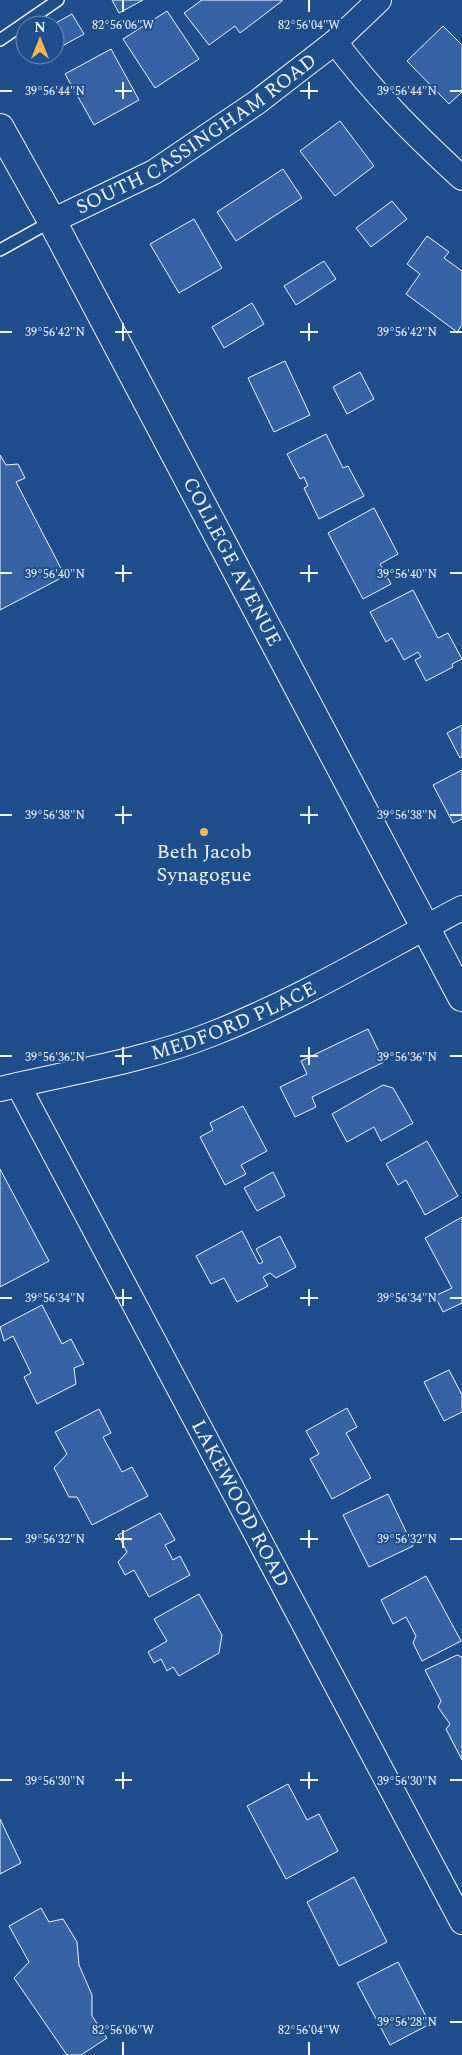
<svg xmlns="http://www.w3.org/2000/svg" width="462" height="2055" font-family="Spectral,serif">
  <rect width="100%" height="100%" fill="#1f4e8c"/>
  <g fill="#3563a3" stroke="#f2f6ff">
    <polygon points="112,0 143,0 119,13"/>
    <polygon points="202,0 282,0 282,1 240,33 235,26 209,45 184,13"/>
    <polygon points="167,11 199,59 155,88 123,39"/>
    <polygon points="72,14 84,34 55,50 55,25 52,25"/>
    <polygon points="443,26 462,45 462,92 449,104 407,61"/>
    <polygon points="111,49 139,100 94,125 65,74"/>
    <polygon points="340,121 374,166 335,196 300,151"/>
    <polygon points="283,169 302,198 236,241 217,212"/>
    <polygon points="392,201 407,219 371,247 356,228"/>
    <polygon points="194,219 222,268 179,293 150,244"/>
    <polygon points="427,236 449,252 444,258 462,271 462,325 457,332 406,294 420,274 407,264"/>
    <polygon points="324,261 336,279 296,305 284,286"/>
    <polygon points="252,303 264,324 224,348 212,327"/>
    <polygon points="285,361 310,415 274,432 248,378"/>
    <polygon points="360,372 374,399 347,414 333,387"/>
    <polygon points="326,434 343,468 348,466 364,496 319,519 304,488 308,486 304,477 300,479 287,454"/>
    <polygon points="0,455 6,465 18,464 25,478 16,482 65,576 0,610"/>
    <polygon points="374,508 398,554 380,564 391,584 363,599 328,533"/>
    <polygon points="413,590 438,638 448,633 462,659 452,664 453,667 426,681 415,660 421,657 418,652 404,660 392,638 386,642 370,612"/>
    <polygon points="462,725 462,757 460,758 447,733"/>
    <polygon points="462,770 462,819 453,823 433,785"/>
    <polygon points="368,1029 384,1062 312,1097 316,1107 295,1117 280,1087 307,1074 301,1061"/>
    <polygon points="383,1085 393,1088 413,1123 381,1141 374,1127 347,1142 332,1114"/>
    <polygon points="243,1106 267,1151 241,1165 246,1174 225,1185 200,1137 213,1130 210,1123"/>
    <polygon points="427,1141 458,1196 425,1215 406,1180 398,1185 386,1164"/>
    <polygon points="0,1169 49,1261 0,1287"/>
    <polygon points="273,1172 285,1196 257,1211 244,1188"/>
    <polygon points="462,1217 462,1303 443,1312 435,1296 452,1288 425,1238"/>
    <polygon points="242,1231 259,1264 263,1262 256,1249 280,1236 296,1267 276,1278 270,1273 263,1277 268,1286 237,1302 224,1278 211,1284 196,1256"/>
    <polygon points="42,1305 62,1344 71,1339 84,1364 74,1368 76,1384 37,1404 24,1377 31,1373 13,1336 4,1341 0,1327"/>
    <polygon points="449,1370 462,1395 462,1412 444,1421 424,1382"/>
    <polygon points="347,1408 357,1427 346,1433 371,1478 332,1499 310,1459 319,1454 306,1431"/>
    <polygon points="99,1409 111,1433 103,1437 122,1472 132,1467 148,1496 92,1525 77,1497 69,1497 54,1468 67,1454 55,1432"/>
    <polygon points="388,1494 413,1546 369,1567 343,1515"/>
    <polygon points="160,1513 175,1540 165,1545 173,1560 180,1556 190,1575 149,1597 134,1570 125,1575 118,1562 127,1552 118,1535"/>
    <polygon points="426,1576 461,1641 422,1661 413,1643 416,1636 406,1617 393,1624 381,1600"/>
    <polygon points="199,1594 222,1635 219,1653 179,1676 173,1667 167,1671 161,1659 154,1663 148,1652 167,1641 154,1619"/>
    <polygon points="457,1655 462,1657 462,1760 446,1729 450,1724 438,1707 441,1701 425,1670"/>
    <polygon points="288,1784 307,1820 319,1814 338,1851 286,1879 247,1806"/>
    <polygon points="0,1819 21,1863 0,1874"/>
    <polygon points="354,1877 387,1942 339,1966 307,1902"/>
    <polygon points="41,1908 49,1922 63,1919 77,1942 79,1965 92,1995 92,2016 107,2038 81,2055 67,2055 14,1978 29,1962 9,1926"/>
    <polygon points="398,1962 430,2024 390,2045 357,1983"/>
  </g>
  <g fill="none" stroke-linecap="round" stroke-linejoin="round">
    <g stroke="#f2f6ff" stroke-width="14">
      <g id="service">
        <polyline points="0,40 58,0"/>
        <polyline points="0,250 52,221"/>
      </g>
    </g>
    <g stroke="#f2f6ff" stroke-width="26">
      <g id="minor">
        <path d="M335 42C375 95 413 133 462 178"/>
        <path id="s1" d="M52 221 154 172 256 103 335 42 379 0"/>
        <path id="s2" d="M18 1085 462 1922"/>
        <path id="s3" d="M0 1089C71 1072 144 1061 212 1034 299 1000 380 951 462 908"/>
      </g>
    </g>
    <g stroke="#f2f6ff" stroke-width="30">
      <g id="primary">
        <path id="s4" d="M0 128 52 221 462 997"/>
      </g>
    </g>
    <use href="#service" stroke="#1f4e8c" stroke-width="11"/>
    <use href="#minor" stroke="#1f4e8c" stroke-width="24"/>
    <use href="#primary" stroke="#1f4e8c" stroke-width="28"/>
  </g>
  <path fill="none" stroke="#f2f6ff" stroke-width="2" d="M123 0V12M309 0V12M123 82V99M309 82V99M0 91H12M115 91H132M300 91H318M450 91H462M123 323V341M309 323V341M0 332H12M115 332H132M300 332H318M450 332H462M123 565V582M309 565V582M0 573H12M115 573H132M300 573H318M450 573H462M123 806V824M309 806V824M0 815H12M115 815H132M300 815H318M450 815H462M123 1047V1065M309 1047V1065M0 1056H12M115 1056H132M300 1056H318M450 1056H462M123 1289V1306M309 1289V1306M0 1298H12M115 1298H132M300 1298H318M450 1298H462M123 1530V1548M309 1530V1548M0 1539H12M115 1539H132M300 1539H318M450 1539H462M123 1772V1789M309 1772V1789M0 1780H12M115 1780H132M300 1780H318M450 1780H462M450 2022H462M123 2042V2055M309 2042V2055"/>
  <circle fill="#ffb74d" stroke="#1f4e8c" stroke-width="2" cx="204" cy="832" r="5"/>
  <g text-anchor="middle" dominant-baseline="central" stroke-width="4" stroke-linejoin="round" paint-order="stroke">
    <g font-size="20" fill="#f2f6ff" stroke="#1f4e8c">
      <text stroke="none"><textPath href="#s1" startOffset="169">SOUTH CASSINGHAM ROAD</textPath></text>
      <text stroke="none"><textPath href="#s4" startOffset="492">COLLEGE AVENUE</textPath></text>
      <text stroke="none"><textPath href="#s3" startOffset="244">MEDFORD PLACE</textPath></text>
      <text stroke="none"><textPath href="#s2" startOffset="474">LAKEWOOD ROAD</textPath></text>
    </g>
    <g font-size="20" fill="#f2f6ff" stroke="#1f4e8c">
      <text x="204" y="852">Beth Jacob<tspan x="204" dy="23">Synagogue</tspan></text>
    </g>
  </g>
  <g font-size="12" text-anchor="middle" fill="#f2f6ff" stroke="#1f4e8c" stroke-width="4" stroke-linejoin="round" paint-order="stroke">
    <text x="123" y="29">82°56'06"W</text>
    <text x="309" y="29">82°56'04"W</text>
    <text x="55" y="95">39°56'44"N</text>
    <text x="407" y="95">39°56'44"N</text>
    <text x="55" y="336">39°56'42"N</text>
    <text x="407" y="336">39°56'42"N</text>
    <text x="55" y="578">39°56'40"N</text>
    <text x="407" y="578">39°56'40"N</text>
    <text x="55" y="819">39°56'38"N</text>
    <text x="407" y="819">39°56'38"N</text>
    <text x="55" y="1061">39°56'36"N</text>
    <text x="407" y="1061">39°56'36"N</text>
    <text x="55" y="1302">39°56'34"N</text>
    <text x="407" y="1302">39°56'34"N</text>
    <text x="55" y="1543">39°56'32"N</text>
    <text x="407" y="1543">39°56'32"N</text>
    <text x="55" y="1785">39°56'30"N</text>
    <text x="407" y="1785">39°56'30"N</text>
    <text x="407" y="2026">39°56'28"N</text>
    <text x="123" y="2034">82°56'06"W</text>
    <text x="309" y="2034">82°56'04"W</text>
  </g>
  <g transform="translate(40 40)"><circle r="24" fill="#1f4e8c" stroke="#7391ba"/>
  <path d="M0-4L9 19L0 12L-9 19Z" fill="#ffb74d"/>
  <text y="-8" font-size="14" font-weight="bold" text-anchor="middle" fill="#f2f6ff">N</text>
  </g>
</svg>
